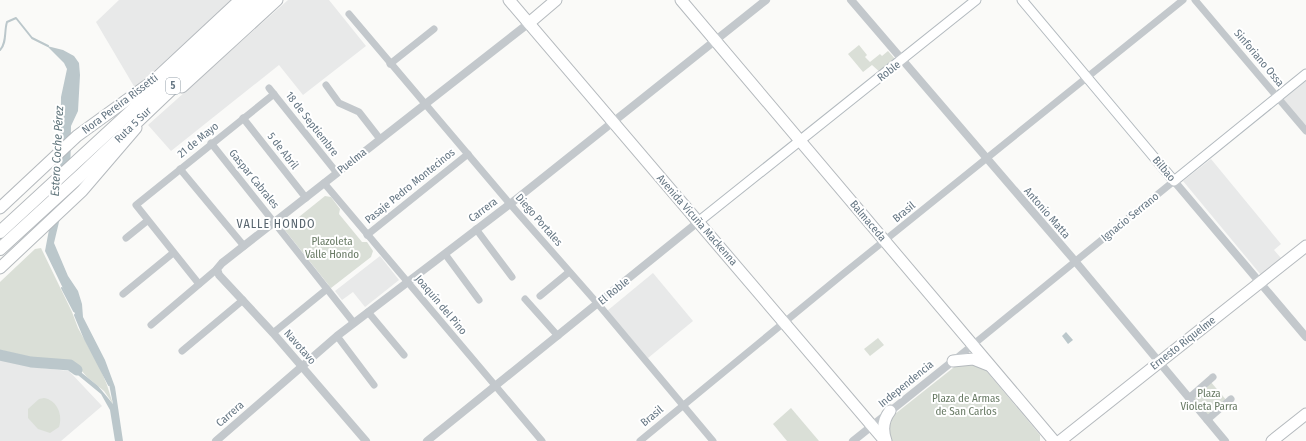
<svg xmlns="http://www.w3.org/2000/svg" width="1306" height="441" font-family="'Fira Sans Condensed',sans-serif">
  <rect width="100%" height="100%" fill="#fafaf8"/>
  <g fill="#e8e9e9">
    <polygon points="119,0 232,0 135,88 96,22"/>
    <polygon points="288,0 329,0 366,46 303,95 279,65 171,151 148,125"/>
    <polygon points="1306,77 1306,129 1281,98"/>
    <polygon points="1211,159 1281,244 1274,250 1281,258 1261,275 1183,181"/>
    <polygon points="380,256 399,280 365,307 353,292 342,300 335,291"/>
    <polygon points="653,273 693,321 648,358 607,311"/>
    <polygon points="0,360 32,367 69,371 102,406 61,441 0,441"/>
  </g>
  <g fill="#dadfd7">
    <polygon points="859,45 867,55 865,57 870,62 880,54 882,56 888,51 895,59 895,61 881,73 872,65 863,72 848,54"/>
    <polygon points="325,196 331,197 340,209 339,214 362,242 367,242 373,251 371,257 331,288 284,229"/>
    <polygon points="41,248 72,312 78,328 100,368 107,385 113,404 104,391 87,377 75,363 68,361 30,357 0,350 0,282 35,249"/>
    <polygon points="878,338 884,345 870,356 864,349"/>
    <polygon points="969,362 984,368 1040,435 1040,441 890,441 888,425 895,414 958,364"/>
    <polygon points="1210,381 1227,401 1208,417 1191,397"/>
    <path d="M44 398C57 400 63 415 59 427L50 433 38 429 28 418V409L39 399Z"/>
    <polygon points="791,408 819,441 787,441 773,424"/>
  </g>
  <g fill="#bbc7cb">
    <polygon points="47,46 63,50 74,56 79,63 80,75 78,111 71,126 70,192 59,222 54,243 68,276 78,291 82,304 83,317 105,360 115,387 123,441 115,441 110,410 101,394 73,371 64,368 64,365 69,364 77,369 98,386 113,404 109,384 85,339 73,309 45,251 51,219 58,205 60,187 61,97 67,69 64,63"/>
    <polygon points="1066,332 1073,340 1068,344 1062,336"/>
  </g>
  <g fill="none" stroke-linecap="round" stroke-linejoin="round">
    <g stroke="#bbc7cb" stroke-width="2">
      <path d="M0 50C7 43 4 31 7 22L16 18 32 38 48 46"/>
      <polyline points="62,288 74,311"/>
      <polyline points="75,315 85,339 109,385"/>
    </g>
    <polyline stroke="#bbc7cb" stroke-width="11" points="0,355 31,362 70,365 77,370"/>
    <g stroke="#b3babf" stroke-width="11">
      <g id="secondary">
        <polyline points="1022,0 1174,181 1306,74"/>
        <polyline points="698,222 976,0"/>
      </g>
    </g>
    <g stroke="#b5babe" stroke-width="13">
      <g id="primary">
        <polyline points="509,0 885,441"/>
        <polyline points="681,0 1054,441"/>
        <polyline points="529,23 556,0"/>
        <polyline points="182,87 277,0"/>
        <polyline points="0,208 77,136 153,81 240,0"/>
        <polyline points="0,268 82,191 136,128"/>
        <polyline points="953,361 973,359 988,365"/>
        <path d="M886 441C882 430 883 420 890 411"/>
        <polyline points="1060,441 1306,246"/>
        <polyline points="1272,441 1306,414"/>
      </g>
    </g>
    <g stroke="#b4b9bd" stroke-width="14">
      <g id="motorway">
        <polyline points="0,232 252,0"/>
        <polyline points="0,249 82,174 265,0"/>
      </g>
    </g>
    <g stroke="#c3c8cc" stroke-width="7">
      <polyline points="1195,0 1306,131"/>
      <polyline points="349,14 510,204 598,304 713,441"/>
      <polyline points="390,64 434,29"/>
      <polyline points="326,85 339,103 359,112 380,139"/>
      <polyline points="269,88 337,173"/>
      <polyline points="243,118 306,198"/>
      <polyline points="211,143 354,323"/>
      <polyline points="180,169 244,246"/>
      <polyline points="324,183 542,441"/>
      <polyline points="476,229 512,277"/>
      <polyline points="367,235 468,154"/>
      <polyline points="126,238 147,221"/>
      <polyline points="445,254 479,300"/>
      <polyline points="199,284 136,205 274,94"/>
      <polyline points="123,294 173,253"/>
      <polyline points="540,296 569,272"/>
      <polyline points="525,299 558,336"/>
      <polyline points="368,312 404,355"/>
      <polyline points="151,325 217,269"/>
      <polyline points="273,333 327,289"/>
      <polyline points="337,336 374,385"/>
      <polyline points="182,351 243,300"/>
      <polyline points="953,361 1174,181"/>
      <polyline points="1189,398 1213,377"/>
      <polyline points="1207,420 1231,399"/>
      <polyline points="640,441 843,274 1183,0"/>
    </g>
    <g stroke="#c3c8cc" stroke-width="8">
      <polyline points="851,0 1075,261 1225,441"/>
      <polyline points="1174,181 1306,337"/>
      <polyline points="216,441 337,336 510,204 766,0"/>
      <polyline points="366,441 273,333 219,275 217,269 222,263 529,23"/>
      <polyline points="427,441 698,222"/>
      <polyline points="853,441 953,361"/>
    </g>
    <use href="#secondary" stroke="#fff" stroke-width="9"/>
    <use href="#primary" stroke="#fff" stroke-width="11"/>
    <use href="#motorway" stroke="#fff" stroke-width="12"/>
  </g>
  <g text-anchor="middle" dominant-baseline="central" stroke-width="4" stroke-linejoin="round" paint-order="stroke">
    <rect fill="#fff" stroke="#939fa8" stroke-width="1" x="166" y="78" width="14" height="16" rx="3"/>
    <g font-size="10" font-weight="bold" fill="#657683">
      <text x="173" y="86">5</text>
    </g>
    <g font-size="11" fill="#657683" stroke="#fff">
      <text transform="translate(1259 58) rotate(50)">Sinforiano Ossa</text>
      <text transform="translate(889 71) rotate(-38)">Roble</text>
      <text transform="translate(120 104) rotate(-37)">Nora Pereira Rissetti</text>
      <text transform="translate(312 124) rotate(52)">18 de Septiembre</text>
      <text transform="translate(133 125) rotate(-44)">Ruta 5 Sur</text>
      <text transform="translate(198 140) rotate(-39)">21 de Mayo</text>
      <text transform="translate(283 151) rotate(52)">5 de Abril</text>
      <text transform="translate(352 161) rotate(-38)">Puelma</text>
      <text transform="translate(1164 169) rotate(50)">Bilbao</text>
      <text transform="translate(254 179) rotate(51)">Gaspar Cabrales</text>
      <text transform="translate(410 186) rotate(-39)">Pasaje Pedro Montecinos</text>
      <text transform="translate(483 210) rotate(-37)">Carrera</text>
      <text transform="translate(904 212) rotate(-39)">Brasil</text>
      <text transform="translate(1047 213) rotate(49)">Antonio Matta</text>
      <text transform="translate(1130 217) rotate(-39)">Ignacio Serrano</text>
      <text transform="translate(539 220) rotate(49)">Diego Portales</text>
      <text transform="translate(697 220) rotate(49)">Avenida Vicuña Mackenna</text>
      <text transform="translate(868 221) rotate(50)">Balmaceda</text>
      <text transform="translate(614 291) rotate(-39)">El Roble</text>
      <text transform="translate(441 305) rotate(50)">Joaquín del Pino</text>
      <text transform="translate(1183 343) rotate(-38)">Ernesto Riquelme</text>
      <text transform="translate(300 347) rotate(49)">Navotavo</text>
      <text transform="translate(906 384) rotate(-39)">Independencia</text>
      <text transform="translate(230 414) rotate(-41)">Carrera</text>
      <text transform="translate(652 416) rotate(-40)">Brasil</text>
    </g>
    <g font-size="11" fill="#687a64" stroke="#fff">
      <text x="332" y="241">Plazoleta<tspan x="332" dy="13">Valle Hondo</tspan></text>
      <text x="1209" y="393">Plaza<tspan x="1209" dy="13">Violeta Parra</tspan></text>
      <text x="966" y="398">Plaza de Armas<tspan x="966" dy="13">de San Carlos</tspan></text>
    </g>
    <g font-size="12" font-style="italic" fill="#60757c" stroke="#fff">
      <text transform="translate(57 151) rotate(-87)">Estero Coche Pérez</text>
    </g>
    <g font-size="12" letter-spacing="1" fill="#57646e" stroke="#fff">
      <text x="276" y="224">VALLE HONDO</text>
    </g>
  </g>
</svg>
